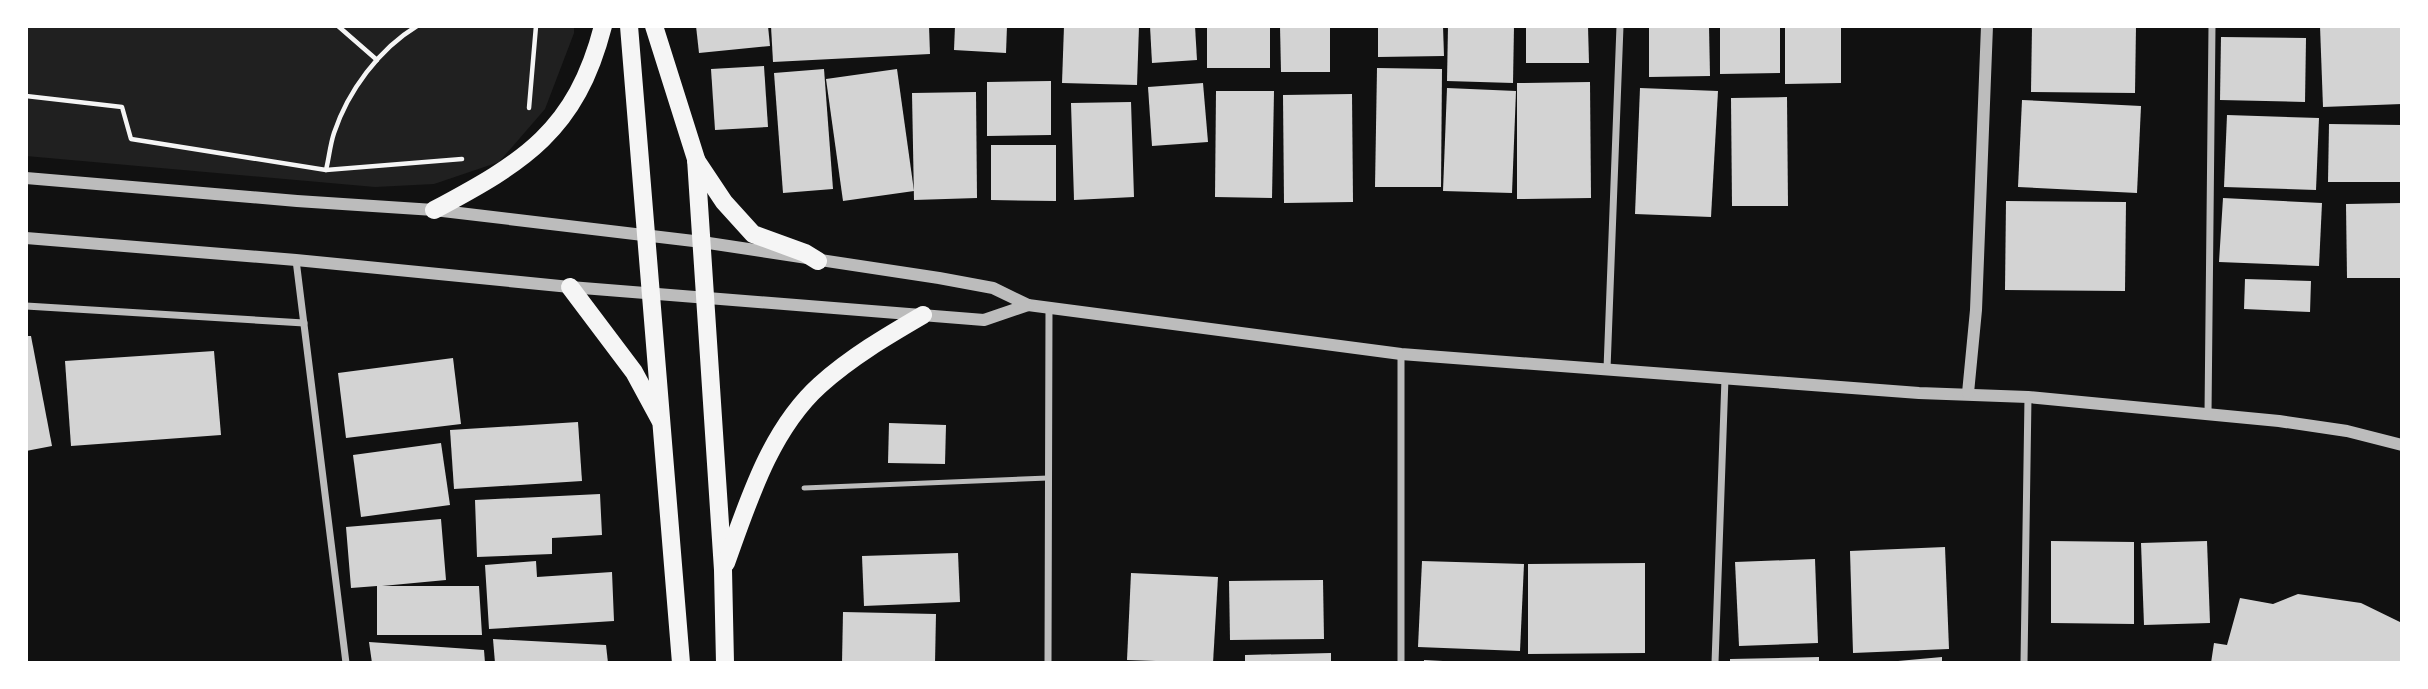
<svg xmlns="http://www.w3.org/2000/svg" width="2428" height="689" font-family="'Source Serif 4',serif">
  <rect width="100%" height="100%" fill="#111"/>
  <polygon fill="#202020" points="26,26 574,26 574,33 545,109 499,162 434,184 375,187 26,156"/>
  <g fill="#d3d3d3">
    <polygon points="696,26 768,26 770,46 699,53"/>
    <polygon points="771,26 929,26 930,54 773,62"/>
    <polygon points="955,26 1007,26 1006,53 954,50"/>
    <polygon points="1064,26 1139,26 1137,85 1062,83"/>
    <polygon points="1150,26 1195,26 1197,60 1152,63"/>
    <rect x="1207" y="26" width="63" height="42"/>
    <polygon points="1280,26 1330,26 1330,72 1281,72"/>
    <polygon points="1378,26 1443,26 1444,56 1378,57"/>
    <polygon points="1448,26 1514,26 1513,83 1447,81"/>
    <polygon points="1526,26 1588,26 1589,63 1526,63"/>
    <polygon points="1649,26 1709,26 1710,76 1649,77"/>
    <polygon points="1720,26 1780,26 1780,73 1720,74"/>
    <polygon points="1785,26 1841,26 1841,83 1785,84"/>
    <polygon points="2032,26 2136,26 2135,93 2031,92"/>
    <polygon points="2320,26 2402,26 2402,104 2323,107"/>
    <polygon points="2221,37 2306,38 2305,102 2220,100"/>
    <polygon points="764,66 768,127 715,130 711,69"/>
    <polygon points="1377,68 1442,69 1441,187 1375,187"/>
    <polygon points="824,69 833,189 783,193 774,73"/>
    <polygon points="897,69 914,191 843,201 826,79"/>
    <polygon points="1051,81 1051,135 987,136 987,82"/>
    <polygon points="1590,82 1591,198 1517,199 1517,83"/>
    <polygon points="1203,83 1208,142 1152,146 1148,87"/>
    <polygon points="1447,88 1516,91 1512,193 1443,191"/>
    <polygon points="1640,88 1718,91 1711,217 1635,214"/>
    <polygon points="1216,91 1274,91 1272,198 1215,197"/>
    <polygon points="976,92 977,198 914,200 912,93"/>
    <polygon points="1352,94 1353,202 1284,203 1283,95"/>
    <polygon points="1787,97 1788,206 1732,206 1731,98"/>
    <polygon points="2022,100 2141,106 2137,193 2018,187"/>
    <polygon points="1131,102 1134,197 1074,200 1071,103"/>
    <polygon points="2227,115 2319,118 2316,190 2224,187"/>
    <polygon points="2329,124 2402,125 2402,182 2328,182"/>
    <polygon points="991,145 1056,145 1056,201 991,200"/>
    <polygon points="2223,198 2322,203 2319,266 2219,262"/>
    <polygon points="2006,201 2126,202 2125,291 2005,290"/>
    <polygon points="2402,203 2402,278 2347,278 2346,204"/>
    <polygon points="2245,279 2311,281 2310,312 2244,309"/>
    <polygon points="26,336 31,336 52,446 26,451"/>
    <polygon points="214,351 221,435 71,446 65,361"/>
    <polygon points="453,358 461,424 346,438 338,373"/>
    <polygon points="578,422 582,481 454,489 450,430"/>
    <polygon points="889,423 946,425 945,464 888,463"/>
    <polygon points="441,443 450,505 361,517 353,455"/>
    <polygon points="600,494 602,535 552,538 552,554 477,557 475,500"/>
    <polygon points="441,519 446,580 382,586 479,586 482,635 377,635 377,586 351,588 346,527"/>
    <polygon points="2051,541 2134,542 2134,624 2051,623"/>
    <polygon points="2207,541 2210,623 2144,625 2141,543"/>
    <polygon points="1945,547 1949,649 1853,653 1850,551"/>
    <polygon points="958,553 960,602 864,606 862,556"/>
    <polygon points="1815,559 1818,643 1739,646 1735,562"/>
    <polygon points="536,561 537,577 612,572 614,621 489,629 485,565"/>
    <polygon points="1422,561 1524,564 1520,651 1418,647"/>
    <polygon points="1645,563 1645,653 1528,654 1528,564"/>
    <polygon points="1131,573 1218,577 1213,663 1127,660"/>
    <polygon points="1323,580 1324,639 1230,640 1229,581"/>
    <polygon points="2298,594 2361,603 2402,623 2402,663 2211,663 2214,643 2227,645 2240,598 2273,604"/>
    <polygon points="843,612 936,614 935,663 842,663"/>
    <polygon points="493,639 606,645 608,663 495,663"/>
    <polygon points="369,642 484,650 485,663 372,663"/>
    <polygon points="1331,653 1331,663 1245,663 1245,655"/>
    <polygon points="1819,657 1819,663 1730,663 1730,659"/>
    <polygon points="1942,657 1942,663 1898,663 1898,661"/>
    <polygon points="1424,660 1443,661 1443,663 1424,663"/>
  </g>
  <g fill="none" stroke-linecap="round" stroke-linejoin="round">
    <g stroke="#f5f5f5" stroke-width="4.5">
      <polyline points="338,26 377,60"/>
      <polyline points="26,96 122,107 131,139 326,170 462,159"/>
      <polyline points="529,108 536,26"/>
      <path d="M326 170C329 158 330 145 334 133 348 91 379 49 417 26"/>
    </g>
    <polyline stroke="#bcbcbc" stroke-width="5" points="804,488 1048,478"/>
    <g stroke="#bcbcbc" stroke-width="7">
      <polyline points="296,260 346,663"/>
      <polyline points="26,306 304,323"/>
      <polyline points="1401,354 1401,663"/>
      <polyline points="1607,369 1620,26"/>
      <polyline points="2208,414 2212,26"/>
      <polyline points="1048,663 1049,307"/>
      <polyline points="1715,663 1725,378"/>
      <polyline points="2024,663 2028,397"/>
    </g>
    <g stroke="#bcbcbc" stroke-width="12">
      <polyline points="26,178 297,201 434,210 702,242 939,278 993,288 1028,305 1401,354 1919,393 2028,397 2279,421 2347,431 2402,445"/>
      <polyline points="26,238 296,260 570,287 984,320 1028,305"/>
      <polyline points="1968,393 1976,310 1987,26"/>
    </g>
    <g stroke="#f5f5f5" stroke-width="18">
      <polyline points="629,26 681,663"/>
      <polyline points="654,26 696,159 723,570 725,663"/>
      <polyline points="696,160 724,202 753,234 805,253 818,261"/>
      <path d="M434 210C524 162 576 131 603 26"/>
      <polyline points="570,287 634,372 660,420"/>
      <path d="M726 563C748 502 770 430 820 385 851 357 887 336 923 315"/>
    </g>
  </g>
  <rect width="2428" height="689" fill="none" stroke="#ffffff" stroke-width="56"/>
</svg>
